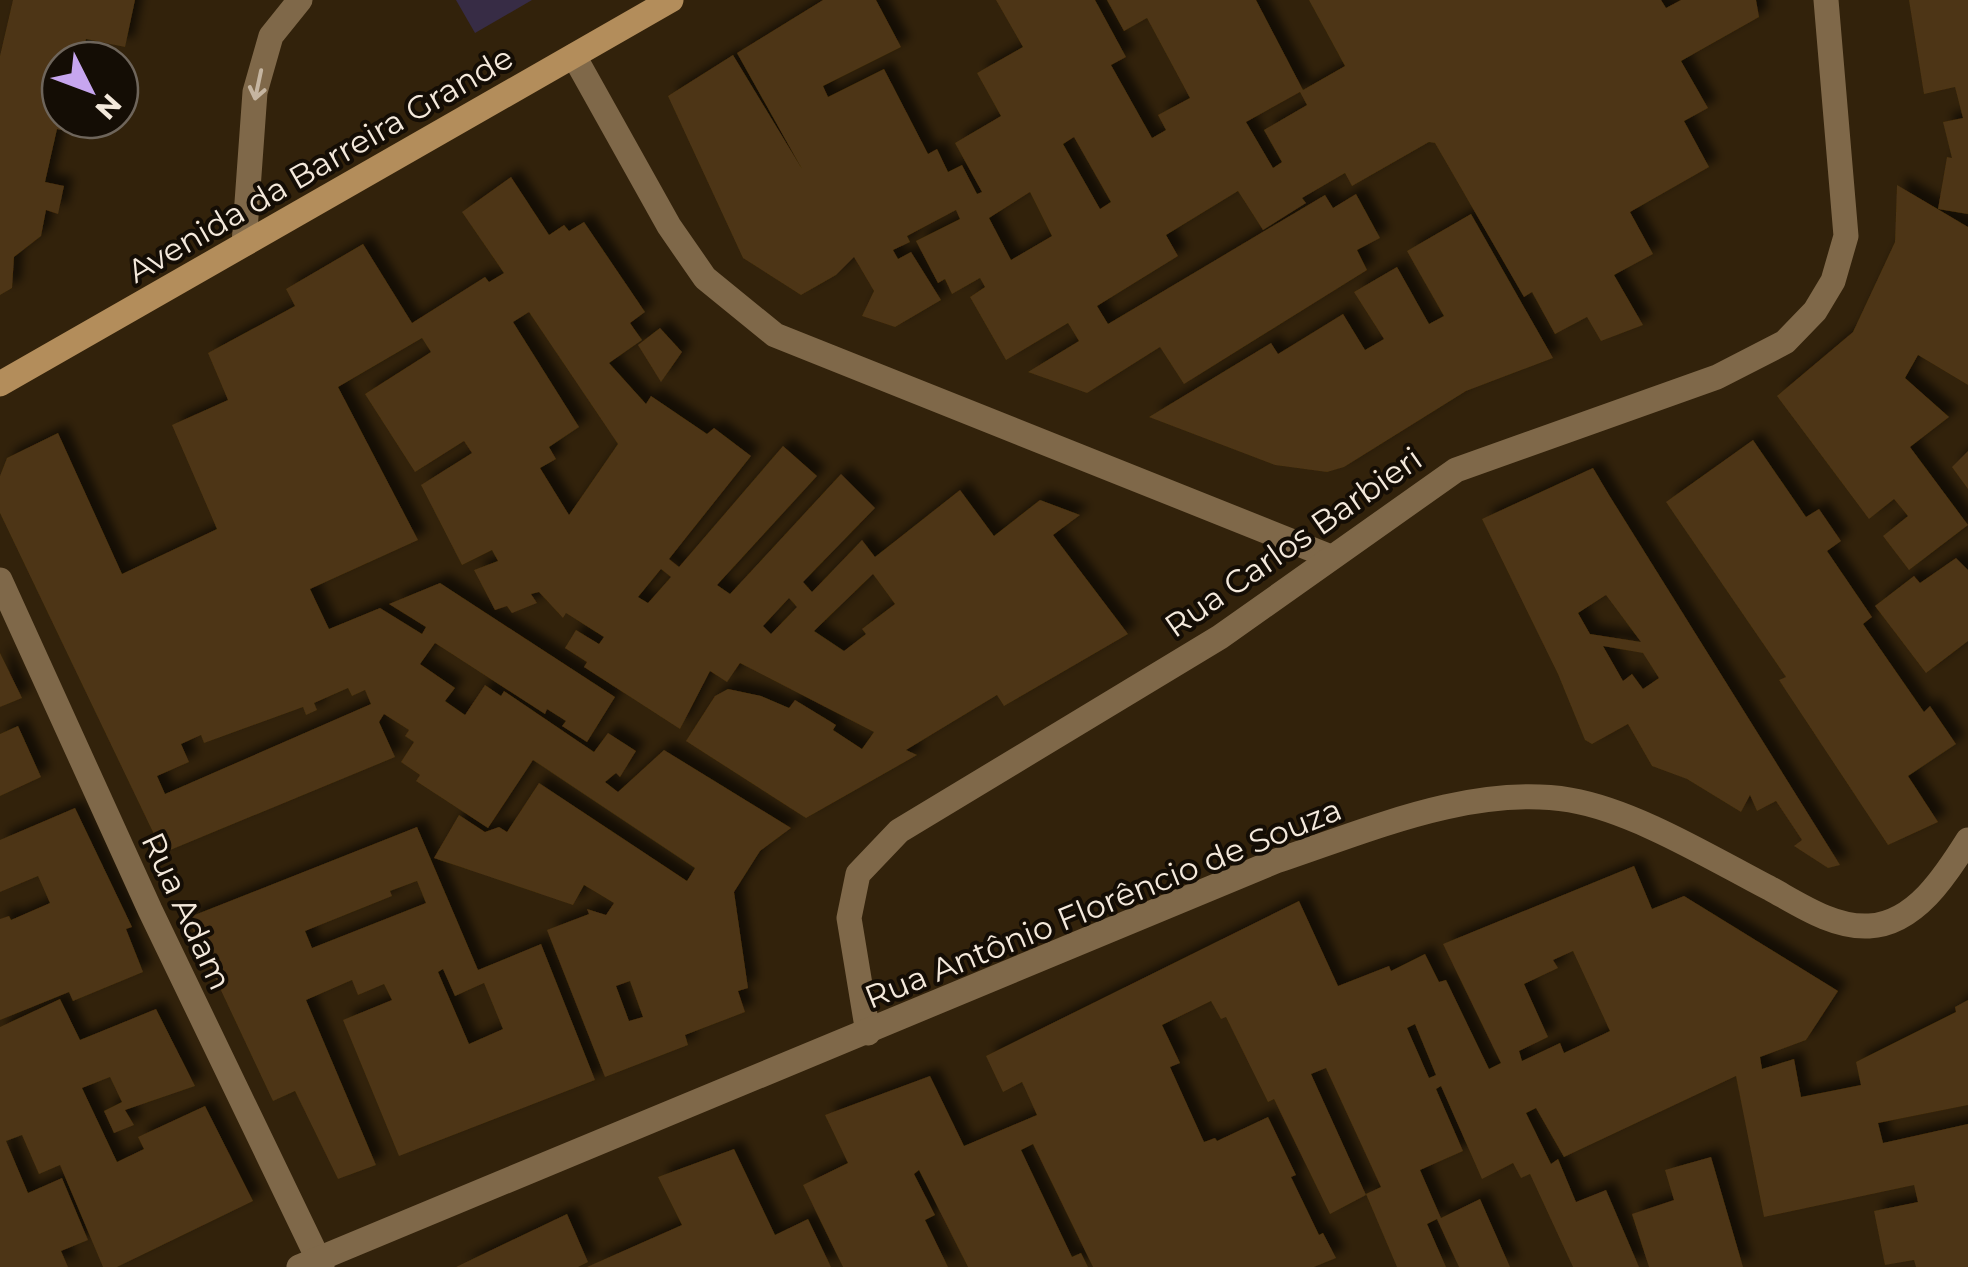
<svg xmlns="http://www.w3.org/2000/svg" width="1968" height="1267" font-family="Montserrat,sans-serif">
  <defs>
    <filter id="shadow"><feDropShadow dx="9" dy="-9" stdDeviation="5" flood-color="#0009"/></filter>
  </defs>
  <rect width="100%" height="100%" fill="#32220b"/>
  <polygon fill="#372c45" points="456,0 532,0 475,33"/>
  <g fill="#4d3513" fill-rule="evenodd" filter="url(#shadow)">
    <polygon points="13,0 135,0 125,47 86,39 81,60 60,60 60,120 68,120 66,131 57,129 45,182 64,186 58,214 46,210 41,236 14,257 12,288 0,295 0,56"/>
    <path d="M823 0H876L901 47 823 86 828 97 884 69 928 154 937 149 948 172 962 165 977 194 982 192 955 143 1001 116 977 73 1023 47 996 0H1095L1126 57 1111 65 1152 138 1166 130 1158 115 1190 98 1147 18 1124 31 1107 0H1256L1303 90 1345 66 1309 0H1661L1666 8 1681 0H1756L1759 17 1681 61 1708 108 1684 121 1709 167 1630 212 1653 254 1614 275 1643 325 1601 341 1587 317 1555 334 1532 292 1524 297 1435 143 1429 142 1352 186 1345 173 1302 198 1306 203 1263 230 1238 191 1166 235 1178 256 1097 306 1108 324 1325 195 1333 208 1356 194 1380 238 1357 250 1367 270 1184 384 1160 347 1087 393 1028 372 1079 341 1068 323 1006 360 970 297 985 287 980 278 952 294 945 279 938 283 916 241 960 219 956 210 907 236 910 242 893 250 898 259 911 252 941 300 895 327 862 316 874 291 854 257 836 275 801 295 743 258 668 96 733 55 802 169 737 53ZM1300 92 1307 105 1264 130 1282 162 1273 168 1246 122ZM1074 137 1111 202 1100 209 1063 144ZM1030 192 1052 236 1011 260 989 218Z"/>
    <polygon points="1909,0 1968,0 1968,214 1938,209 1947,157 1952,158 1943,122 1963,118 1955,87 1924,94"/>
    <path d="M511 177 549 235 564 225 569 231 584 222 645 312 630 323 642 340 609 363 646 404 651 396 707 434 714 428 751 456 669 559 679 567 783 446 817 476 717 585 730 594 841 474 875 508 803 582 812 592 862 540 875 557 960 490 994 536 1040 500 1080 515 1053 535 1128 634 1004 706 997 695 906 750 917 755 806 818 686 741 715 696 728 689 761 696 789 708 795 700 836 725 833 730 862 749 874 732 740 663 727 682 710 671 680 729 584 667 587 662 565 648 576 630 599 644 604 637 566 613 563 618 539 592 531 594 537 603 512 613 507 606 495 610 474 570 498 561 492 550 462 565 421 485 472 453 464 441 415 472 365 394 431 352 422 338 338 387 418 540 310 589 329 629 380 608 422 634 426 627 389 604 440 583 615 697 587 742 562 726 566 721 547 709 545 714 435 643 420 664 455 688 445 701 465 715 485 685 501 696 504 691 594 752 608 733 636 751 620 777 616 773 605 782 618 792 664 750 791 828 760 851 734 892 748 988 738 991 745 1012 685 1035 688 1045 605 1077 547 930 589 914 587 909 606 915 614 903 584 885 573 905 434 858 459 815 485 832 499 827 507 832 539 783 687 881 695 868 533 760 488 828 416 781 420 775 401 762 414 742 405 736 409 730 384 714 379 722 395 757 163 853 0 513V476L7 458 58 433 122 574 217 529 172 425 228 400 208 353 295 306 286 289 363 244 412 323 485 277 489 282 504 273 462 212ZM529 312 618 444 569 515 540 468 556 459 549 447 579 427 513 322ZM661 569 671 577 648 603 638 597ZM873 574 895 604 862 629 866 634 844 651 814 631ZM789 598 797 607 771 634 763 626ZM348 688 352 696 365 690 371 704 165 794 157 776 189 762 181 744 201 735 204 743 303 707 306 715 317 710 314 703ZM630 981 643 1017 629 1021 616 986Z"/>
    <polygon points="1897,185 1968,227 1968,385 1918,355 1905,378 1949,417 1910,447 1968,525 1909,570 1883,536 1908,516 1894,499 1869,519 1777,396 1853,332 1895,242"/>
    <polygon points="1471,214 1553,358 1466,391 1344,467 1327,472 1275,465 1149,417 1271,343 1278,354 1343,314 1365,350 1384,339 1354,292 1397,267 1429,324 1444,316 1407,251"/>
    <polygon points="660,328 682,352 661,382 638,345"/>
    <polygon points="1753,440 1806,517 1819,509 1841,541 1827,551 1872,617 1863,624 1924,712 1930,706 1956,744 1908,776 1938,822 1888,845 1779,680 1786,677 1666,502"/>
    <polygon points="1968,451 1968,489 1952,467"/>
    <path d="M1593 468 1609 495 1840 865 1828 868 1794 846 1802 840 1776 801 1757 811 1750 795 1741 812 1687 779 1652 766 1628 724 1592 744 1585 740 1558 674 1482 519ZM1606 595 1641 642 1590 634 1578 613ZM1603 646 1643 653 1659 678 1643 689 1632 674 1623 681Z"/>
    <polygon points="1956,558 1968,570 1968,641 1926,673 1875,606 1914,576 1920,583"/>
    <polygon points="0,653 22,698 0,707"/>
    <polygon points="18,726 41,777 0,796 0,734"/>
    <polygon points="75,808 132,927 126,929 143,972 73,1001 69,992 0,1020 0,919 9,916 11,920 50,903 38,876 0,892 0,840"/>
    <path d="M417 827 478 970 541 944 595 1080 399 1156 343 1020 392 1000 384 984 358 995 352 980 306 1000 376 1165 338 1179 295 1091 273 1101 187 918ZM417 881 426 903 312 948 305 931 392 896 390 891ZM443 969 455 996 484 983 503 1029 469 1044 438 972Z"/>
    <path d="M1634 866 1652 909 1684 896 1838 991 1806 1040 1760 1057 1762 1069 1794 1059 1801 1097 1861 1085 1856 1062 1956 1012 1955 1007 1968 1000V1105L1878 1123 1883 1143 1968 1124V1267H1916L1914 1260 1885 1265 1874 1211 1918 1202 1914 1185 1764 1217 1736 1076 1564 1157 1536 1108 1526 1113 1551 1164 1558 1159 1576 1202 1606 1190 1639 1267H1573L1530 1174 1521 1178 1513 1163 1482 1179 1441 1086 1436 1089 1463 1151 1420 1170 1441 1218 1480 1199 1510 1267H1459L1437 1219 1427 1224 1446 1267H1397L1366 1194 1381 1187 1326 1068 1311 1074 1366 1195 1330 1214 1274 1099 1268 1102 1226 1017 1221 1019 1211 1001 1162 1025 1180 1063 1170 1067 1204 1142 1215 1138 1217 1141 1268 1117 1296 1175 1291 1177 1319 1235 1323 1233 1336 1258 1314 1267H1093L1033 1144 1021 1150 1072 1257 1081 1253 1088 1267H968L919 1170 914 1174 935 1215 925 1220 948 1267H843L803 1185 848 1163 825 1115 930 1076 964 1146 1037 1115 1022 1082 1003 1092 986 1056 1299 901 1338 986 1389 966 1391 971 1425 954 1439 982 1446 980 1489 1069 1501 1063 1443 944ZM1573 951 1610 1031 1564 1053 1560 1043 1522 1061 1519 1051 1548 1037 1524 984 1558 968 1553 960ZM1415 1024 1436 1075 1429 1078 1407 1028Z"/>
    <polygon points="60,999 80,1040 156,1009 195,1086 125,1110 134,1125 114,1133 104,1111 122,1102 110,1077 82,1088 117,1162 144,1149 138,1137 205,1106 253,1201 117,1267 103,1267 60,1165 39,1174 22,1135 6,1141 28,1193 62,1178 88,1240 61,1251 68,1267 0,1267 0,1027"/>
    <polygon points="734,1149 775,1235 808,1219 831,1267 587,1267 682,1225 658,1177"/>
    <polygon points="1711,1157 1743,1267 1649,1267 1632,1214 1674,1200 1665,1170"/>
    <polygon points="567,1214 588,1262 578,1267 456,1267"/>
  </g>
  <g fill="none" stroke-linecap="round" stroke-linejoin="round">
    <g stroke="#7f6849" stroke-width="25">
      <polyline points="574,56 669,226 705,278 775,335 1331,557"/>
      <polyline points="244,244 255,92 271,36 300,0"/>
      <polyline points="0,580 150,910 322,1267"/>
      <polyline points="868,1033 849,918 858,874 899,831 1220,637 1456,470 1717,377 1785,342 1815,311 1833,281 1846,236 1826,0"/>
      <path d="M299 1267 1276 861C1367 831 1472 784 1570 800 1635 811 1713 859 1771 889 1800 905 1834 928 1869 926 1915 924 1946 875 1968 840"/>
    </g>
    <polyline stroke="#b38d5b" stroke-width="25" points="0,384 671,0"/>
  </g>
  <defs><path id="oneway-shaft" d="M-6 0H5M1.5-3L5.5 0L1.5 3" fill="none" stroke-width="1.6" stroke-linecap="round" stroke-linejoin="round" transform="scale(2.5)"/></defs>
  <use stroke="#c5b5a1" href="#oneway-shaft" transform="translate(258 85) rotate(102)"/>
  <g text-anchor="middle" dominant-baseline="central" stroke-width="8" stroke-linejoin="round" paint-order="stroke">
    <g font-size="32" fill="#f4e9dc" stroke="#140d05">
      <text transform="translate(320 164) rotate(-30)">Avenida da Barreira Grande</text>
      <text transform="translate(1293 542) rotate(-35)">Rua Carlos Barbieri</text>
      <text transform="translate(1103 903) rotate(-22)">Rua Antônio Florêncio de Souza</text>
      <text transform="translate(187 911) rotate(65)">Rua Adam</text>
    </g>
  </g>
  <g transform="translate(90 90) rotate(132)"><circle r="48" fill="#140d05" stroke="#6e655b" stroke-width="2.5"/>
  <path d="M0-8L18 38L0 25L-18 38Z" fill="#c7a6ef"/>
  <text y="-15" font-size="28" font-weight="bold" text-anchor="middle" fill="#f4e9dc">N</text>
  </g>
</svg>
